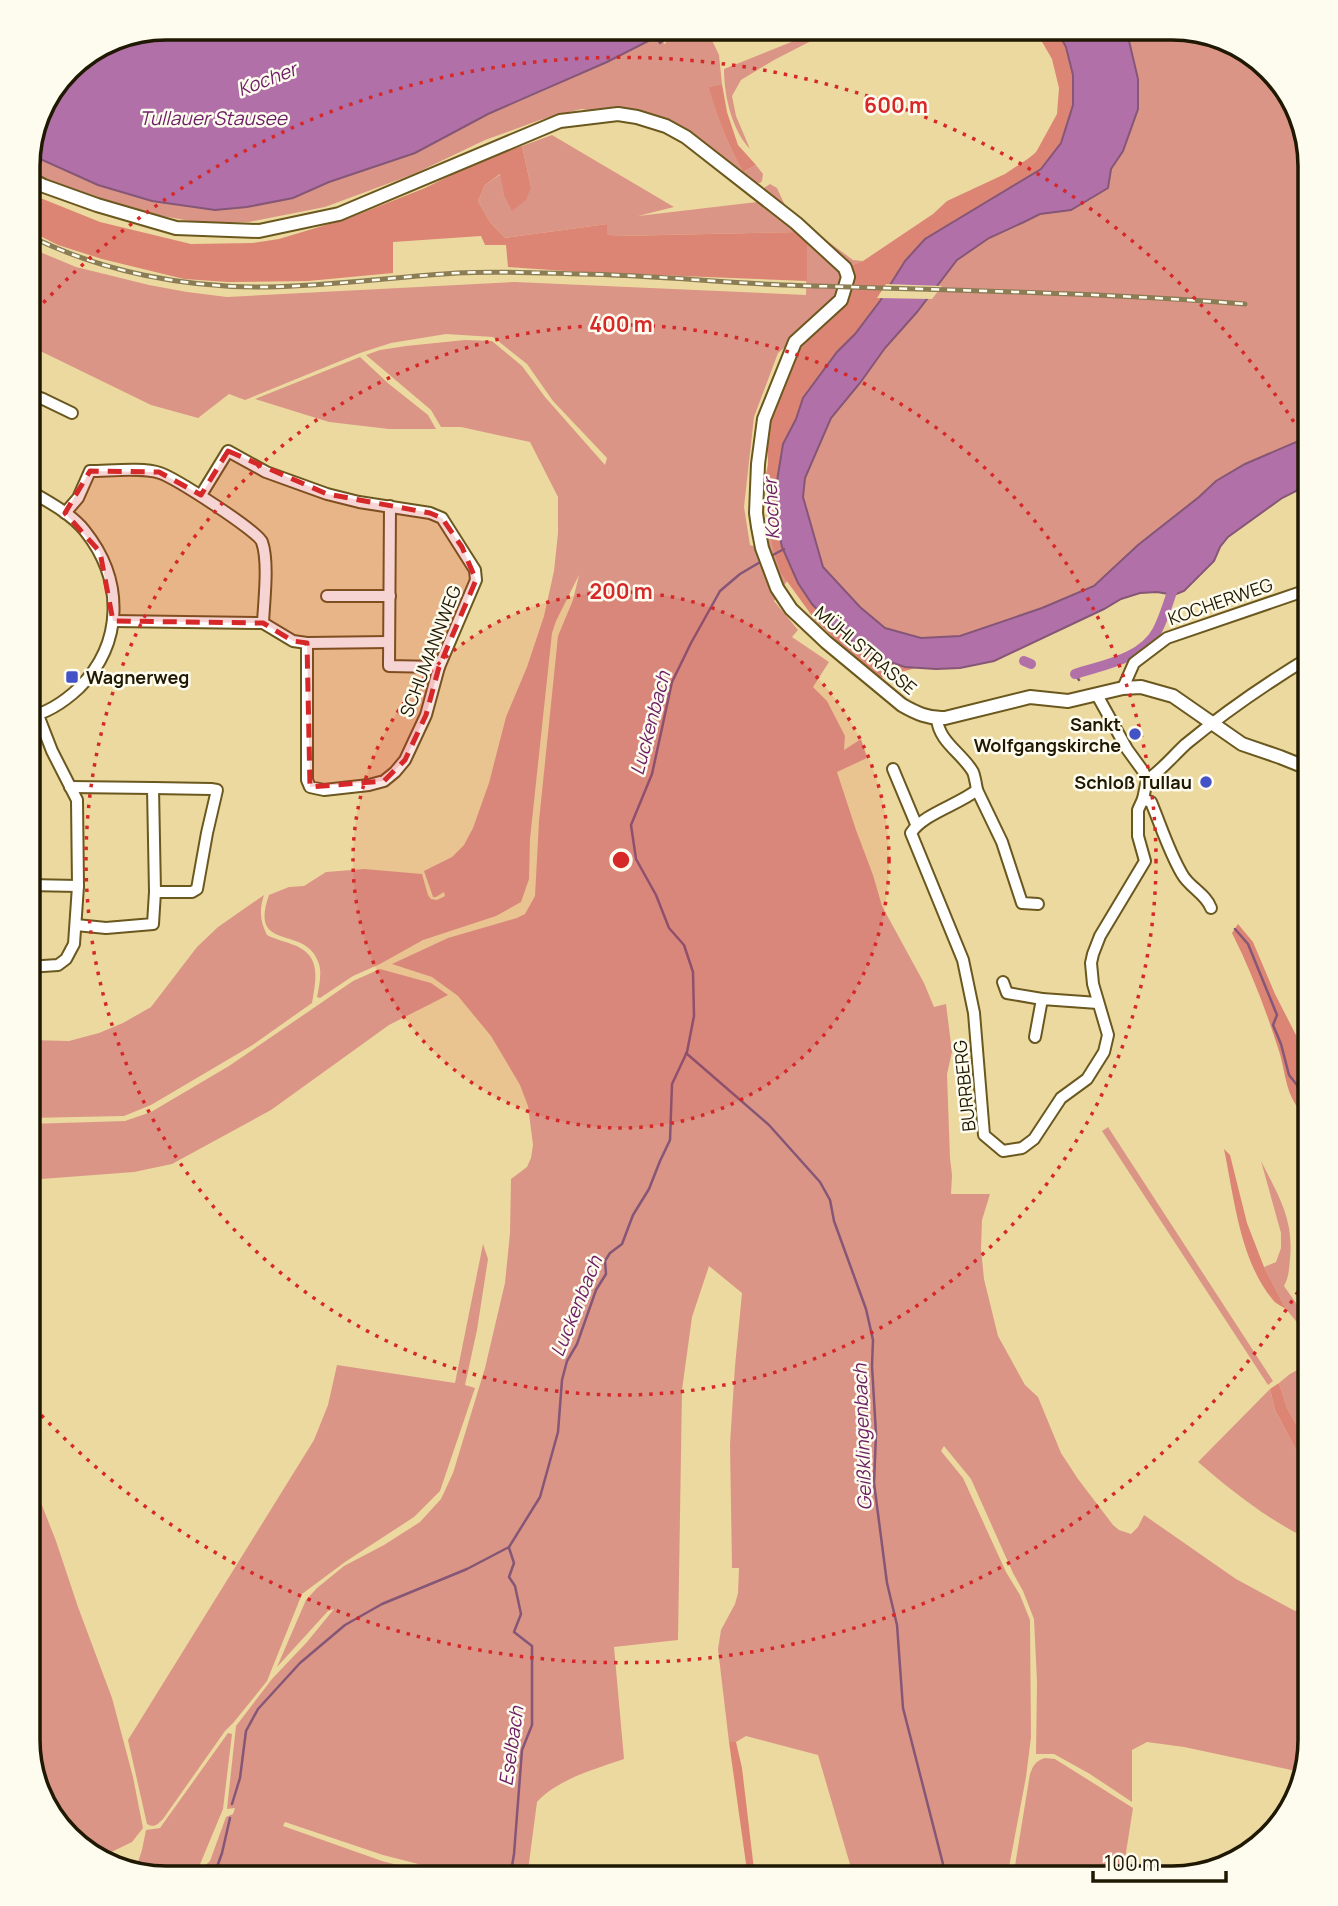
<svg xmlns="http://www.w3.org/2000/svg" width="1338" height="1906" font-family="Manrope,sans-serif">
  <rect width="100%" height="100%" fill="#ecd99f"/>
  <g fill="#db9587">
    <path d="M674 28H703L707 35 709 34 719 55 722 84 710 87C717 117 728 145 743 172L756 165 763 174 762 181 760 183H751L700 142 613 112 581 109 540 120 485 140 414 174 325 207 249 222 201 223 157 215 35 179 28 175 29 154 98 185 152 201 293 198 545 90 607 62 656 37 660 43 663 41 664 44 666 43 665 40 675 34Z"/>
    <path d="M826 28H831L811 41 774 60 741 80 732 96 736 116 750 149C732 130 724 96 724 69Z"/>
    <path d="M1059 28H1181L1241 47 1291 97 1298 123 1300 150 1305 148 1310 166V436L1245 464 1216 481 1199 497 1138 545 1094 586 1042 608 960 636 921 638 885 628 799 563 774 601 798 630 792 637 829 662 813 687 827 701 845 736 844 750 861 739 867 758 837 772 856 830 873 875 882 906 924 983 934 1007 946 1004 952 1052 947 1074 950 1158 952 1175 951 1194H990L982 1220 981 1249 984 1279 998 1336 1025 1385 1038 1397 1061 1453 1078 1479 1113 1525 1119 1530 1131 1534 1138 1527 1144 1515 1236 1579 1295 1611 1310 1600V1740L1301 1772 1184 1747 1147 1742 1132 1750V1802L1090 1774 1054 1754H1036L1037 1682 1034 1619 1023 1591 1013 1573 971 1479 944 1446 941 1451 963 1478 1006 1572 1020 1595 1030 1620 1031 1737 1026 1777 1007 1878H854L818 1755 746 1736 736 1742H729L718 1649 721 1630 735 1604 738 1593 739 1568H732L730 1444 735 1366 742 1293 709 1266 692 1317 682 1390 678 1640 614 1647 624 1759C595 1769 558 1779 537 1802L527 1878H473L383 1855 285 1822 283 1826 382 1861 432 1874V1878H157L135 1871 142 1850 146 1830 160 1828 228 1733 232 1734 223 1809 196 1874 210 1861 226 1817 233 1814 235 1808 227 1809 236 1726 272 1679 307 1642 334 1609 328 1611 277 1667 306 1600 317 1588 344 1566 384 1545 420 1522 441 1499 453 1473 485 1368 505 1283 510 1233 511 1179 527 1167 531 1158 533 1145 528 1106 520 1085 491 1036 458 996 432 977 392 964 448 938 517 918 525 914 535 896 539 821 558 636 573 600 579 575 556 621 552 633 530 839 529 879 521 902 496 916 423 940 380 964 353 976 320 998 317 997C319 987 322 974 319 964 307 923 248 954 269 895L289 887 304 886 326 872 364 869 422 874 428 895 431 899 437 900 445 896 444 892 436 897H433L424 871 452 857 464 845 473 828 489 783 506 717 527 667 544 616 554 571 558 533V497L530 442 461 427H441L431 410 366 355 380 350 406 346 465 340 492 341 522 366 545 397 605 465 607 458 553 401 527 364 493 337 446 334 391 343 360 353 245 400 229 394 198 418 151 405 28 345V247L76 267 149 285 187 292 227 297 515 282 806 295 807 236 839 270 841 278 839 293 806 330 778 353 754 417 744 507 750 545 753 546 771 534 765 477 784 401 866 270 1012 173 1044 145 1063 110Z"/>
    <polygon points="97,48 89,68 59,87 57,86 75,63"/>
    <polygon points="552,135 674,207 638,216 757,202 798,232 616,236 607,234 607,224 505,238 490,222 478,201 485,185 501,174 504,195 531,187 522,146"/>
    <polygon points="770,184 777,188 788,212 853,260 863,261 850,266 766,196 764,188"/>
    <polygon points="360,357 389,384 428,415 436,429 389,429 329,422 255,399"/>
    <path d="M264 895C259 910 260 921 267 935 276 940 285 941 294 945 322 956 316 979 312 1003L251 1046 151 1105 124 1116 28 1118V1040L69 1041 99 1033 123 1023 151 1007 197 947 218 927Z"/>
    <polygon points="380,969 431,983 448,995 389,1025 271,1110 172,1164 134,1172 28,1180 28,1124 125,1121 151,1112 229,1066 353,981"/>
    <polygon points="1108,1127 1273,1381 1268,1385 1102,1131"/>
    <path d="M1261 1161C1278 1195 1294 1219 1290 1259 1289 1269 1289 1277 1284 1286L1310 1323V1338L1286 1309 1264 1267 1276 1262 1281 1248V1233Z"/>
    <path d="M483 1244 488 1259 477 1330 465 1385 475 1388 440 1491 414 1517 345 1562 302 1594 267 1681 234 1722 225 1731 163 1819C157 1825 154 1828 147 1824L128 1740 314 1440 328 1405 337 1365 455 1383Z"/>
    <polygon points="1310,1363 1310,1449 1287,1408 1279,1383 1290,1374"/>
    <path d="M1270 1389 1275 1410 1310 1476V1540C1267 1519 1234 1493 1198 1462Z"/>
    <polygon points="28,1481 36,1490 56,1541 78,1607 112,1698 133,1777 143,1828 132,1842 97,1859 47,1809 28,1740"/>
    <path d="M1045 1758 1055 1759 1133 1808 1122 1878H1013L1030 1774C1033 1766 1035 1761 1045 1758Z"/>
  </g>
  <g fill="#dc8574">
    <polygon points="1034,28 1056,28 1066,47 1073,75 1073,105 1061,143 1041,169 925,239 905,261 880,301 855,334 837,352 803,398 796,419 783,444 798,583 812,604 837,630 861,647 881,659 904,667 919,667 876,679 815,620 781,573 773,548 766,512 768,460 766,432 774,403 796,353 845,300 850,266 863,261 933,214 947,201 1005,174 1035,154 1057,114 1059,88 1052,59"/>
    <path d="M722 84 727 112 738 145 756 165 743 172C728 145 717 117 709 87Z"/>
    <polygon points="522,146 531,187 526,200 512,211 504,195 500,174 485,185 478,201 490,222 505,238 607,224 607,234 617,236 798,232 807,236 807,281 580,272 508,267 506,245 485,245 481,236 393,242 393,273 308,281 228,282 184,279 102,259 58,245 28,230 28,193 100,222 191,244 253,243 279,239 349,218 425,188 485,158"/>
    <path d="M1238 924 1253 942 1275 994 1296 1035 1310 1093V1118C1301 1113 1297 1108 1292 1098 1285 1084 1284 1066 1279 1051 1266 1010 1251 971 1232 933Z"/>
    <path d="M1224 1149 1230 1155 1247 1223 1264 1267 1286 1309C1282 1306 1276 1304 1273 1300 1240 1261 1234 1197 1224 1149Z"/>
    <polygon points="1279,1383 1287,1408 1310,1449 1310,1476 1275,1410 1270,1389"/>
    <polygon points="729,1742 736,1742 742,1768 755,1878 748,1878"/>
  </g>
  <g fill="#b171a8" stroke="#855676" stroke-width="2">
    <polygon points="166,28 674,28 675,34 665,40 659,32 658,33 663,41 660,43 656,37 607,62 488,114 415,153 329,182 293,198 247,207 215,210 152,201 98,185 29,154 42,105 57,86 59,87 89,68 97,48 114,38"/>
    <polygon points="1056,28 1126,28 1138,79 1138,109 1123,151 1111,169 1108,188 1071,210 1040,214 1024,222 989,238 957,260 917,312 885,348 860,383 831,418 805,478 803,497 823,567 860,607 885,628 921,638 960,636 1042,608 1094,586 1138,545 1199,497 1216,481 1245,464 1310,436 1310,484 1282,498 1228,537 1220,547 1214,561 1184,591 1174,595 1157,592 1140,593 1121,599 1104,609 994,661 960,668 936,669 905,667 881,659 861,647 837,630 812,604 798,583 782,547 778,529 776,487 783,444 796,419 803,398 837,352 855,334 880,301 905,261 925,239 1041,169 1061,143 1073,105 1073,75 1066,47"/>
  </g>
  <polygon fill="#ecd99f" points="886,284 942,286 932,299 877,298"/>
  <g fill="none" stroke-linecap="round" stroke-linejoin="round">
    <g stroke="#855676" stroke-width="2.5">
      <polyline points="771,556 784,549"/>
      <polyline points="1075,674 1079,680"/>
      <polyline points="1235,929 1248,944 1277,1015 1273,1025 1281,1044 1289,1075 1297,1085 1302,1106 1310,1113"/>
      <polyline points="686,1053 769,1125 820,1182 830,1200 834,1221 866,1309 873,1340 872,1366 876,1434 874,1483 887,1583 897,1625 903,1708 943,1864 940,1878"/>
      <polyline points="509,1548 514,1563 509,1577 515,1586 521,1614 514,1632 532,1646 532,1725 522,1750 514,1854 510,1878"/>
      <polyline points="232,1804 240,1778 246,1731 258,1709 300,1663 345,1625 382,1604 467,1569 509,1547 540,1497 558,1432 562,1380 567,1361 577,1344 596,1290 606,1274 605,1261 610,1253 622,1244 633,1215 649,1189 660,1161 670,1140 672,1084 687,1052 694,1016 693,972 684,945 669,928 656,895 636,859 631,825 652,774 672,682 691,643 720,591 740,574 762,561"/>
      <polyline points="213,1878 222,1853 230,1818"/>
    </g>
    <g stroke="#b171a8" stroke-width="10">
      <polyline points="1024,661 1031,664"/>
      <path d="M1075 674C1102 665 1142 659 1157 631 1165 616 1169 599 1175 584"/>
    </g>
    <g stroke="#6a581f" stroke-width="14">
      <g id="minor">
        <polyline points="28,394 43,399 72,413"/>
        <polyline points="201,495 228,451 266,472 327,494 359,502 430,513 442,518 475,570 476,580 439,667 426,715 405,760 395,772 384,781 369,785 324,790 310,787 307,780 307,643"/>
        <polyline points="390,506 389,666 439,667"/>
        <path d="M65 513 78 498 90 471C109 471 143 467 160 473 175 478 258 531 262 542 269 562 264 601 263 623"/>
        <polyline points="327,596 390,596"/>
        <polyline points="113,621 263,623 293,641 307,643 389,642"/>
        <polyline points="1123,688 1134,663 1167,638 1310,589"/>
        <path d="M28 717C48 713 64 702 79 688 124 643 124 580 85 531 72 514 47 501 28 490"/>
        <path d="M937 719C939 742 962 753 973 772 975 777 976 784 977 790 958 805 923 814 911 833L963 960 974 1013 984 1135 1003 1151 1022 1148 1034 1139 1061 1098 1087 1079 1104 1052 1108 1035 1093 984 1091 963 1093 954 1100 936 1145 861 1138 836V810L1143 799 1147 780 1143 771 1127 749 1097 695"/>
        <polyline points="893,769 916,824"/>
        <path d="M1147 780C1162 770 1173 756 1186 744 1225 712 1267 683 1310 657"/>
        <polyline points="70,787 153,788 155,892 153,924 106,928 76,925"/>
        <polyline points="153,788 211,789 217,790 207,833 197,889 192,892 155,892"/>
        <polyline points="977,790 1002,842 1022,903 1038,904"/>
        <path d="M1143 799 1151 802C1161 826 1169 852 1182 874 1189 887 1206 894 1211 908"/>
        <polyline points="28,885 78,886"/>
        <polyline points="28,967 58,965 66,959 74,944 78,886 77,800 52,751 38,715"/>
        <polyline points="1003,982 1007,993 1042,999"/>
        <polyline points="1035,1037 1042,999 1098,1003"/>
      </g>
    </g>
    <g stroke="#6a581f" stroke-width="16">
      <path id="tertiary" d="M28 178 44 186 97 205 176 228 259 231 339 214 560 121 618 114 637 117 666 126 686 137 796 223 845 268 848 277 841 300 795 342 764 419 758 464 756 513 758 527 762 548 777 588 791 609 826 642 902 705C916 713 929 719 945 718L1030 697 1068 701 1123 688 1141 687 1173 696 1242 744 1280 757 1310 769"/>
    </g>
    <use href="#minor" stroke="#fff" stroke-width="10"/>
    <use href="#tertiary" stroke="#fff" stroke-width="12"/>
    <g stroke="#8a7c54" stroke-width="5">
      <path id="rail" d="M28 235C101 272 186 288 267 287 330 286 394 277 457 273 498 271 540 273 580 274 648 275 716 282 783 285 937 290 1091 292 1245 304"/>
    </g>
    <use href="#rail" stroke="#fefbef" stroke-width="2.5" stroke-dasharray="8" stroke-linecap="butt"/>
  </g>
  <path fill="#d62828" fill-opacity="0.2" stroke="#d62828" stroke-width="5" stroke-dasharray="14 9" stroke-linejoin="round" d="M228 451 327 494 430 513 442 518 462 547 476 580 439 667 426 715 405 760 384 781 310 787 307 643 293 641 263 623 113 621 100 552 65 513 90 471 159 472 201 495Z"/>
  <circle cx="621" cy="860" r="268" fill="#d62828" fill-opacity=".12"/>
  <g fill="none" stroke="#d62828" stroke-width="3.5" stroke-dasharray="3.5 7">
    <circle cx="621" cy="860" r="268"/>
    <circle cx="621" cy="860" r="535"/>
    <path d="M1309 1274A803 803 0 0 1 29 1402M29 318A803 803 0 0 1 1309 446"/>
  </g>
  <g fill="#4353c7" stroke="#fefbef" stroke-width="2.5">
    <rect x="65" y="670" width="14" height="14" rx="3.5"/>
    <circle cx="1135" cy="734" r="7"/>
    <circle cx="1206" cy="782" r="7"/>
  </g>
  <g text-anchor="middle" dominant-baseline="central" stroke-width="5" stroke-linejoin="round" paint-order="stroke">
    <g font-size="18" fill="#1f1802" stroke="#fefbef">
      <text transform="translate(1220 601) rotate(-19)">KOCHERWEG</text>
      <text transform="translate(866 650) rotate(40)">MÜHLSTRASSE</text>
      <text transform="translate(430 651) rotate(-69)">SCHUMANNWEG</text>
      <text transform="translate(964 1086) rotate(-96)">BURRBERG</text>
    </g>
    <g font-size="18" font-weight="bold" fill="#1f1802" stroke="#fefbef" text-anchor="end">
      <text x="86" y="677" text-anchor="start">Wagnerweg</text>
      <text x="1121" y="724">Sankt<tspan x="1121" dy="21">Wolfgangskirche</tspan></text>
      <text x="1192" y="782">Schloß Tullau</text>
    </g>
    <g font-size="19" font-style="italic" fill="#6c1e65" stroke="#fefbef">
      <text transform="translate(267 79) rotate(-21)">Kocher</text>
      <text x="213" y="118">Tullauer Stausee</text>
      <text transform="translate(771 509) rotate(-93)">Kocher</text>
      <text transform="translate(650 723) rotate(-75)">Luckenbach</text>
      <text transform="translate(576 1306) rotate(-68)">Luckenbach</text>
      <text transform="translate(862 1437) rotate(-92)">Geißklingenbach</text>
      <text transform="translate(511 1746) rotate(-82)">Eselbach</text>
    </g>
  </g>
  <path d="M0 0H1338V1906H0ZM166 40H1172A126 126 0 0 1 1298 166V1740A126 126 0 0 1 1172 1866H166A126 126 0 0 1 40 1740V166A126 126 0 0 1 166 40Z" fill="#fefbef" fill-rule="evenodd"/>
  <path fill="none" stroke="#1f1802" stroke-width="3.5" d="M166 40H1172A126 126 0 0 1 1298 166V1740A126 126 0 0 1 1172 1866H166A126 126 0 0 1 40 1740V166A126 126 0 0 1 166 40Z"/>
  <circle cx="621" cy="860" r="10" fill="#d62828" stroke="#fefbef" stroke-width="3.5"/>
  <g font-size="21" text-anchor="middle" font-weight="bold" fill="#d62828" stroke="#fefbef" stroke-width="5" stroke-linejoin="round" paint-order="stroke">
    <text x="896" y="113">600 m</text>
    <text x="621" y="332">400 m</text>
    <text x="621" y="599">200 m</text>
  </g>
  <path d="M1093 1871v10h133v-10" fill="none" stroke="#1f1802" stroke-width="3.5"/>
  <text x="1104" y="1871" font-size="21" fill="#1f1802" stroke="#fefbef" stroke-width="5" paint-order="stroke">100 m</text>
</svg>
